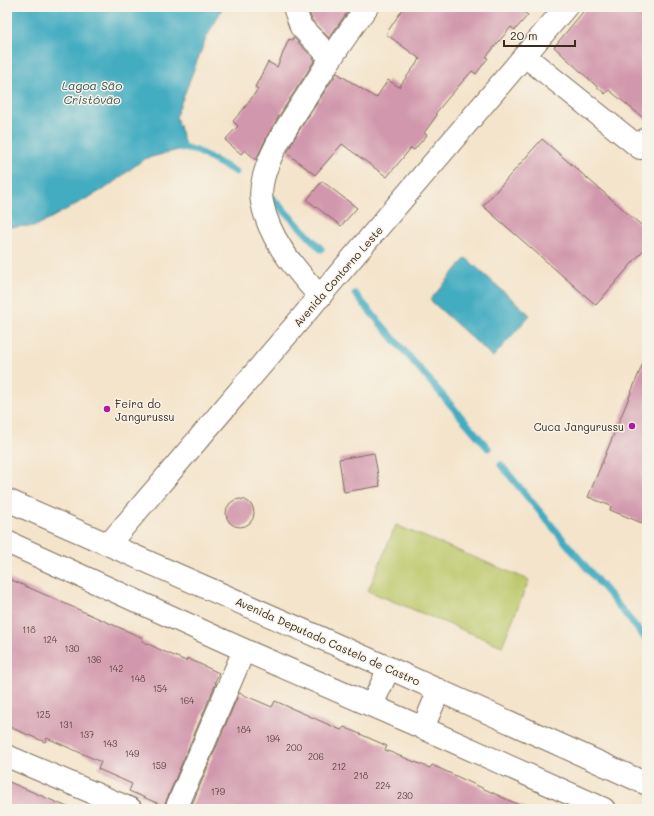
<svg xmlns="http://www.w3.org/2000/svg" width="654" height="816" font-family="Mali,sans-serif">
  <rect width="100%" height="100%" fill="#f7f3e8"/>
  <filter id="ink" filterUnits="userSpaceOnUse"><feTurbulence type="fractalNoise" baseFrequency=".025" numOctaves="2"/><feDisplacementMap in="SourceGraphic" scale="8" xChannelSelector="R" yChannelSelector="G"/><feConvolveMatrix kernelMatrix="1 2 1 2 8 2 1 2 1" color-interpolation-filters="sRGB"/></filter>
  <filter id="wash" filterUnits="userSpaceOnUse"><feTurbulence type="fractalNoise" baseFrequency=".012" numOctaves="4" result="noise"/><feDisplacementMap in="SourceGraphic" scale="16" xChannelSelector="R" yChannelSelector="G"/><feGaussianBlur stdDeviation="0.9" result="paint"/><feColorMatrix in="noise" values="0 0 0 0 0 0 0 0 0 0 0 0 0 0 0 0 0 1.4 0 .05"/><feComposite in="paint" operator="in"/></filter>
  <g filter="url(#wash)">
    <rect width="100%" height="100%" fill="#f4e4cb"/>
    <polygon fill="#bcc86a" stroke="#7c7944" points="396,525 529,580 502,646 368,591"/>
    <g fill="#42acc1" stroke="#3e6b70">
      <polygon points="7,7 223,7 206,38 176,116 186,148 144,159 106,188 36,226 7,227"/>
      <polygon points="466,258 530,315 493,357 430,300"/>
    </g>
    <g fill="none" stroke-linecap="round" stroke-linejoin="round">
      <g stroke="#42acc1" stroke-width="7">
        <polyline points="178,147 197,151 236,172"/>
        <polyline points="271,197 321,249"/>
        <polyline points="355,294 488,448"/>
        <polyline points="501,465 647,640"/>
      </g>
    </g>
    <g id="blocks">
      <g fill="#d197ac">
        <polygon points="309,7 351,7 329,38 312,20 308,9"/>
        <polygon points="404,7 526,7 523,12 528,15 515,30 511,27 486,57 488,58 476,74 472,71 449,97 435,114 437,115 424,133 427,135 414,150 411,148 387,177 342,144 315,175 287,153 298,132 337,73 376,98 388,80 399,87 420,59 386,34"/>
        <polygon points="587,7 647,7 647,121 609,90 605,94 554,47"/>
        <polygon points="293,37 315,60 277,119 267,136 256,160 245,150 241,154 225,140 238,126 233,121 242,111 258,89 255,87 268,62 277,67 289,39 292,40"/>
        <polygon points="542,139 647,230 647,246 596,305 483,206"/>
        <polygon points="322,181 357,208 341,226 307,200"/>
        <polygon points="646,356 647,356 647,525 610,510 611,506 588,497"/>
        <polygon points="374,453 380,486 344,492 339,459"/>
        <circle cx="240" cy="513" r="14"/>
        <polygon points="7,578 143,638 142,641 163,651 186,661 187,658 219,673 215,682 216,683 164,806 129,791 132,784 98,769 101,762 47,738 45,742 7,726"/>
        <polygon points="239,693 272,707 275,701 341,730 344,727 387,746 385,750 430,768 432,765 528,809 190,809"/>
        <polygon points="7,781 72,809 7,809"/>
      </g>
    </g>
  </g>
  <g filter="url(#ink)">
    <use href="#blocks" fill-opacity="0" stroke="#7c6b5b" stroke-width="1"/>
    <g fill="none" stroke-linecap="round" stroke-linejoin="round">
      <g stroke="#7c6b5b" stroke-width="24">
        <g id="minor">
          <polyline points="294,7 301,27 331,58"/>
          <polyline points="525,56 640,148 647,138"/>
          <path d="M320 297C295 268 269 240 262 202 255 168 296 113 314 85 331 58 348 32 367 7"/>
          <polyline points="109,544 566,7"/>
          <polyline points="7,756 131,809"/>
          <polyline points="176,809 244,650"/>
        </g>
      </g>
      <g stroke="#7c6b5b" stroke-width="24">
        <g id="major">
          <polyline points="7,500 389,668 647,784"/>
          <polyline points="7,542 244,650 423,728 604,809"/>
          <polyline points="372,705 389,668"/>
          <polyline points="423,728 439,690"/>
        </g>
      </g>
      <use href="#minor" stroke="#fff" stroke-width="22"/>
      <use href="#major" stroke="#fff" stroke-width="22"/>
    </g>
  </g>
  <g fill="#b5179e" stroke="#f7f3e8" stroke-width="1.5">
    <circle cx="107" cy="409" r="4"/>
    <circle cx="632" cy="426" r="4"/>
  </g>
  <g text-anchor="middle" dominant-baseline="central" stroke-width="3" stroke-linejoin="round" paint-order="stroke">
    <g font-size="9" fill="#604542">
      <text x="29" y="629">118</text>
      <text x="50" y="639">124</text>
      <text x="72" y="648">130</text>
      <text x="94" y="659">136</text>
      <text x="116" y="668">142</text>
      <text x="138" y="678">148</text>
      <text x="160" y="688">154</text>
      <text x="187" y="700">164</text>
      <text x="43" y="714">125</text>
      <text x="66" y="724">131</text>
      <text x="244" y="729">184</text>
      <text x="87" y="734">137</text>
      <text x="273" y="738">194</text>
      <text x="110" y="743">143</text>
      <text x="294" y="747">200</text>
      <text x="132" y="753">149</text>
      <text x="316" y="756">206</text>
      <text x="159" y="765">159</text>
      <text x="339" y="766">212</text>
      <text x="361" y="775">218</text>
      <text x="383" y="785">224</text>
      <text x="218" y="791">179</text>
      <text x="405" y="795">230</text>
    </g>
    <g font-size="11" fill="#3b2a1e" stroke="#f7f3e8">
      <text transform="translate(338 276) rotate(-49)">Avenida Contorno Leste</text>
      <text transform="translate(328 641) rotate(24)">Avenida Deputado Castelo de Castro</text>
    </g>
    <g font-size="11" fill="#3b2a1e" stroke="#f7f3e8" text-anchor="start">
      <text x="115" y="403">Feira do<tspan x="115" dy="13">Jangurussu</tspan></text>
      <text x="624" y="426" text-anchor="end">Cuca Jangurussu</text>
    </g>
    <g font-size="12" font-style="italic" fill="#3d5857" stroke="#f7f3e8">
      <text x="92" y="85">Lagoa São<tspan x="92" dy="14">Cristóvão</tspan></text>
    </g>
  </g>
  <rect width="654" height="816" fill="none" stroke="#f7f3e8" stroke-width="24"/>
  <path d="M504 40v6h71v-6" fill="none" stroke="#3b2a1e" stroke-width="2"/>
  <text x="510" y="40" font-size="12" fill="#3b2a1e" stroke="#f7f3e8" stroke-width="3" paint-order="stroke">20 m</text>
</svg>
